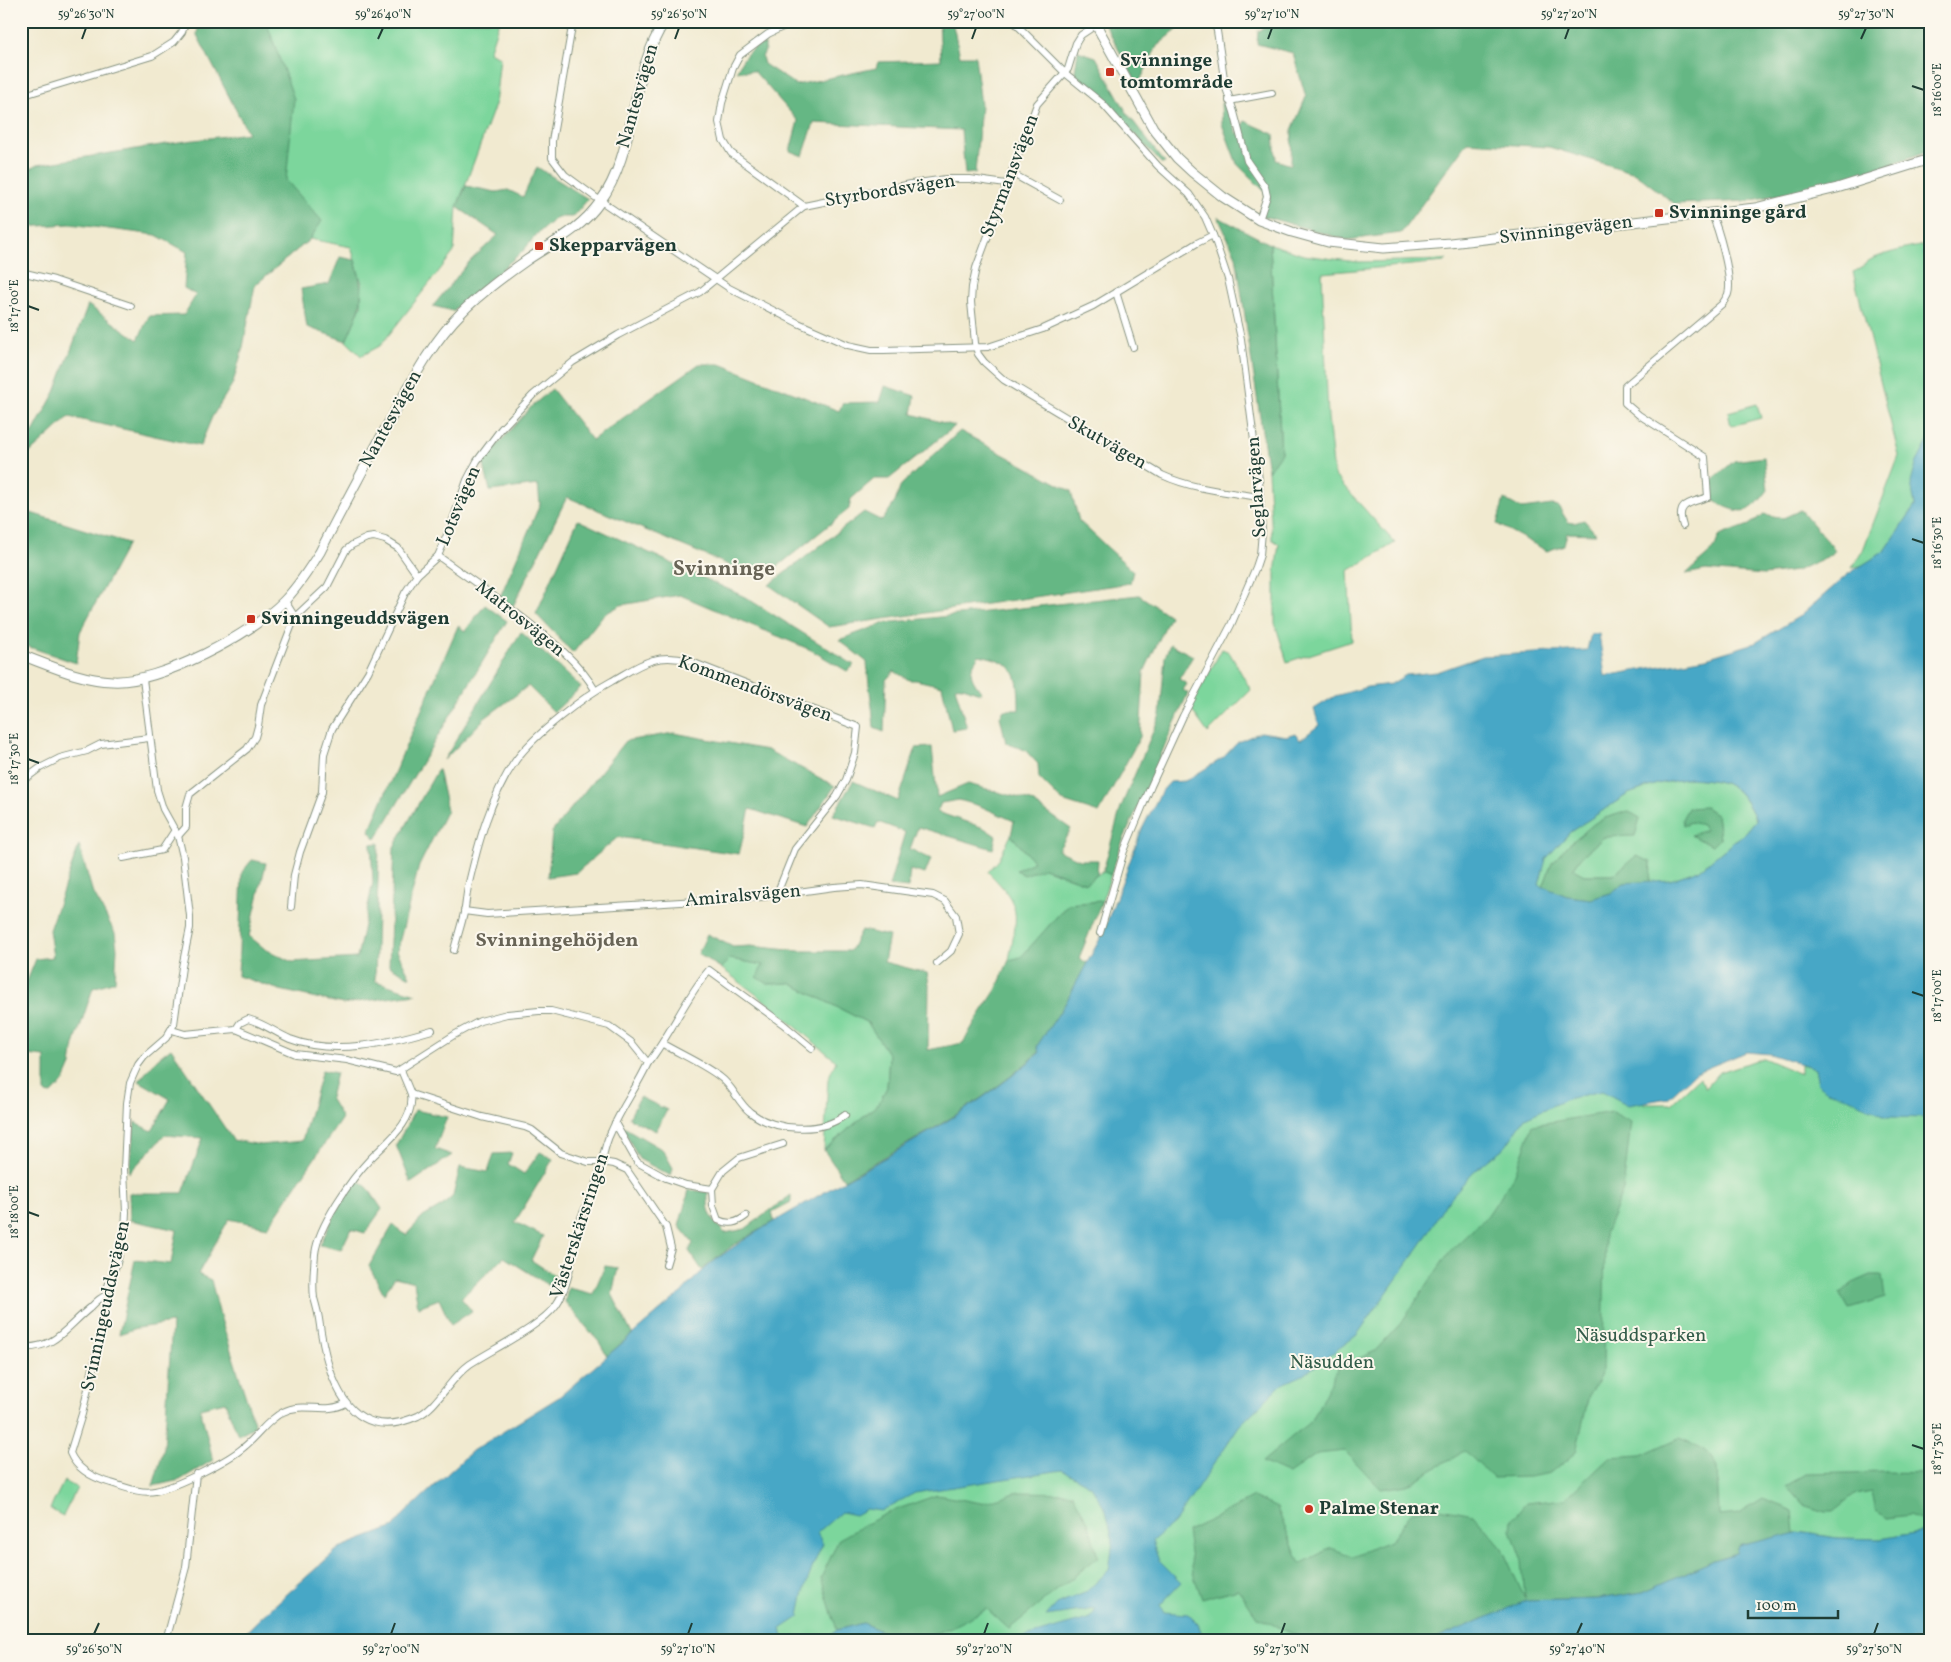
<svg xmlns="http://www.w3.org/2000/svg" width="1951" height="1662" font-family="Vollkorn,serif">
  <rect width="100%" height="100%" fill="#fbf7ec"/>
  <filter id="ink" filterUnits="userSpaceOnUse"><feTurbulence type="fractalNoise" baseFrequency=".02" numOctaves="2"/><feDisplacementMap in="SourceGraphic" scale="10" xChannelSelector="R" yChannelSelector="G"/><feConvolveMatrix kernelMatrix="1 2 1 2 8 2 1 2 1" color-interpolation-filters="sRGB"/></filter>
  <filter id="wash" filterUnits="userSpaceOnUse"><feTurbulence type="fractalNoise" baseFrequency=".0096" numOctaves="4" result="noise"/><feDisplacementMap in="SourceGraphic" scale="20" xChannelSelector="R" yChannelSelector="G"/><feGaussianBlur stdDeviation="1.12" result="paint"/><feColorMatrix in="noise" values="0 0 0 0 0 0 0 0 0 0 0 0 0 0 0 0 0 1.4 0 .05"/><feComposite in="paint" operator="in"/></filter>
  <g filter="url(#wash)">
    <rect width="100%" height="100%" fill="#f1ead0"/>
    <g fill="#7cd69c" stroke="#4e8a68" fill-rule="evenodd">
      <polygon points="239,21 504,21 499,22 489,52 500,57 495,105 457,207 454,252 380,346 361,356 346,341 361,306 362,284 351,247 310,239 255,285 282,210 289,145"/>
      <polygon points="1270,244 1304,255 1357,262 1447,260 1444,262 1322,273 1328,417 1334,475 1395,543 1348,571 1352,641 1287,662 1275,623 1275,573 1279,544 1272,539 1268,471 1281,452"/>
      <path d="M1930 244V438L1912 483 1915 506 1885 551 1863 565 1852 568 1863 550 1899 456 1853 272C1862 269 1865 262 1872 259 1891 251 1910 248 1930 244Z"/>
      <polygon points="1757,404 1761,418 1731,426 1728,412"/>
      <polygon points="1222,649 1229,652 1251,690 1208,733 1190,708"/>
      <path d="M1690 778C1730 781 1738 784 1756 820L1746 832 1699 870 1670 880 1650 883 1651 862 1613 875H1584L1573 869 1582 856 1604 837 1635 835 1595 823 1552 863 1543 887 1539 885 1545 859 1570 832 1628 794 1657 784ZM1705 807 1717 815 1720 838 1692 836 1705 830 1702 824 1691 822 1683 824Z"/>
      <path d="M1011 835 1034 862 1044 868 1085 883 1103 871 1111 875 1102 901 1068 904 1021 958 1009 960C1017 915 1024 907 988 872L998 861Z"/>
      <polygon points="730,959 764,965 768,984 790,983 868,1023 889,1055 887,1088 879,1103 824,1150 828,1079 836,1061 769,1004 721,968"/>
      <polygon points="1679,968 1645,1104 1671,1104 1699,1078 1706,1088 1720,1072 1763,1058 1801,1074 1801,1064 1815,1068 1897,1117 1930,1118 1930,1530 1881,1539 1838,1538 1797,1532 1746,1544 1729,1641 630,1641 711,1463"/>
      <polygon points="64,1481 77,1488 63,1516 50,1509"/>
    </g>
    <g fill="#65b784" stroke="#427a5c">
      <polygon points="199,21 266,21 294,99 286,180 322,221 310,239 255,285 243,347 233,383 212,417 200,446 69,417 23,459 21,458 21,454 55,392 88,305 138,340 149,316 184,315 196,295 184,288 187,252 156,235 70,224 23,227 26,203 21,203 21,174 37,165 179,142 248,133 197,35"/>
      <path d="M939 21H952L960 56H975L981 105 975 173 965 174 961 130 814 123 803 156 790 151 798 121 754 71H737C742 59 750 46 765 44V51L762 57 764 64 796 85 876 68 878 62 941 60Z"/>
      <polygon points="1103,21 1188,21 1157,46 1138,85"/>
      <polygon points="1278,21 1930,21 1930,150 1848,180 1748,201 1675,204 1635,173 1549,147 1467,142 1401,233 1347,240 1263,216 1265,192 1237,164 1222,124 1221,103 1228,104 1237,135 1245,121 1274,134 1276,160 1291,165 1292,130 1306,97 1293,53 1257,44 1258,31 1278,23"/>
      <polygon points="1078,51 1096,57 1127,113 1165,163 1162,164 1101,98 1077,76 1075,71"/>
      <polygon points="537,167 588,199 573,217 557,217 537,234 523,251 453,311 433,306 469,262 498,235 457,207 466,186 496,192 508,190 523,197"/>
      <polygon points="1218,217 1270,244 1281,453 1268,471 1236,256"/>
      <path d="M340 257 355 260C366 300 362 305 346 341L307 327 301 289 329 284Z"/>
      <polygon points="699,364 720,364 839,411 843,403 880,402 885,386 915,396 912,414 955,426 889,479 874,479 851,499 849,509 762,579 567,497 513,606 500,597 540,504 538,485 490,491 483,461 532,406 552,389 592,440"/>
      <polygon points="960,431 1071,491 1079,521 1133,571 1130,583 829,627 769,585 864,512 882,521 895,502 901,485"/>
      <path d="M1764 457 1768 490C1748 518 1740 514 1712 500V480L1734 461Z"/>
      <polygon points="1504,499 1522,509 1552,505 1558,506 1568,522 1574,523 1584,520 1596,534 1567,533 1564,545 1547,551 1497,524"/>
      <polygon points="21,510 128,543 80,632 76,663 21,644"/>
      <polygon points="1801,510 1835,550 1831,555 1796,571 1764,575 1706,570 1686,574 1714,549 1719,536 1749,525 1764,514 1783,518"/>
      <polygon points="578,520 745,597 854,665 847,671 811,650 680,595 621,605 603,615 573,653 536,614"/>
      <path d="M1139 595 1170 616 1144 672 1140 737 1099 813 1062 801 1039 778 1038 764 1025 750 1006 743 1000 716 1004 710H1019C1019 674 1017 662 979 655 967 673 970 677 982 693 972 692 965 685 955 687L967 728 952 730 942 686 916 680H909L894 671 886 680 884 732 874 728C873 706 868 685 867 662L839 640 885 623Z"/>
      <polygon points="485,605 507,621 376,839 369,831 458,626 465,631"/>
      <polygon points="521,632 581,687 554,712 528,686 485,718 444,760"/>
      <polygon points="1170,644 1193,656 1179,679 1187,684 1183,690 1188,693 1122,843 1111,875 1103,871 1121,807 1160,715 1165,657"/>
      <polygon points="674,733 767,750 835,786 807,827 750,809 739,854 618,837 576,873 548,877 552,832 625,741"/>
      <polygon points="932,747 937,797 968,784 1031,801 1071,829 1058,850 1080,860 1098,860 1097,875 1086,883 1044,868 1024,875 1016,870 1034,862 1011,835 1014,821 980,806 959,800 941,803 937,812 984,828 996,836 993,849 918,827 910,849 931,859 925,874 910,870 908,888 889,886 905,832 878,822 875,828 833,815 853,781 898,801 916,748"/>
      <polygon points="438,769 447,810 419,866 397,951 410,977 389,966 394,847"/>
      <polygon points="1705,807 1717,815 1720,838 1712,846 1691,835 1705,830 1702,825 1691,822 1683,825 1682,819 1688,808"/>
      <polygon points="1628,811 1640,818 1635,836 1604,837 1582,856 1573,869 1584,875 1613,875 1636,856 1651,862 1650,883 1624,883 1611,893 1591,899 1567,896 1543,887 1552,863 1568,845 1595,823 1605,818"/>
      <polygon points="379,843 375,981 416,994 343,1004 280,990 238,976 242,872 252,860 266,863 249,936 265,949 292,962 357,958 373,882 371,844"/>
      <polygon points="79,845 92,890 115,933 117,949 115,981 93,988 74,1045 71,1065 64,1081 52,1094 45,1093 45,1057 27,1055 28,1041 21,1041 21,987 25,986 36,959 53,957 49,930"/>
      <path d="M1102 901 1079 958 1087 963 1065 1004 1037 1046 1039 1052C982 1105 911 1141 844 1180L824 1150 879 1103 887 1087 889 1055 868 1023 790 983 768 984 757 977 763 965 730 959 721 968 698 954 707 934 733 947 750 946 799 951H850L861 930 889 936 884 962 927 973 929 984 928 1050 963 1043 975 1022 996 990 1009 960 1021 957 1068 904Z"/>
      <polygon points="171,1048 233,1140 261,1145 302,1141 322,1070 336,1073 330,1098 342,1118 268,1227 229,1219 198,1274 211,1280 220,1316 255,1426 238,1435 225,1402 200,1408 213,1460 180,1480 153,1486 164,1448 172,1323 137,1328 119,1334 135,1260 171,1264 177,1230 130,1220 129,1193 183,1193 203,1138 165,1135 129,1173 135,1122 152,1131 170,1099 139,1081 157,1059"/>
      <polygon points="640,1097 667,1110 656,1131 629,1118"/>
      <polygon points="415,1110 447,1117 435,1149 452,1155 411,1183 396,1145"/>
      <polygon points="1612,1112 1631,1122 1623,1190 1605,1234 1603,1370 1589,1395 1576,1452 1551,1473 1529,1477 1493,1478 1465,1451 1407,1485 1381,1489 1345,1451 1317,1454 1289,1474 1262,1462 1312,1420 1338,1368 1375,1351 1401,1323 1450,1251 1488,1215 1515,1174 1533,1125"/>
      <polygon points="622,1126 663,1150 673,1168 671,1176 639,1159"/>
      <polygon points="540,1152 553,1159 515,1222 543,1236 531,1260 557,1277 553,1288 504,1257 461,1298 472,1311 451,1325 439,1299 418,1307 414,1282 395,1277 384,1294 369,1266 393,1225 406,1235 423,1217 442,1206 453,1196 460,1167 488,1172 494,1154 512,1153 508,1164 524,1174"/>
      <polygon points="358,1180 368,1188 382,1209 365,1233 351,1229 341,1250 320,1245 341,1201"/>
      <path d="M689 1190 708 1192C707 1212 711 1219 725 1233L745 1229 791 1195V1202L772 1212 774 1221 732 1246 702 1270 689 1251 693 1243 679 1226Z"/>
      <polygon points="605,1266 618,1268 612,1294 632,1334 607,1356 599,1342 565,1302 568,1288 593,1294"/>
      <polygon points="1871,1275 1882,1275 1885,1298 1849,1309 1840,1293 1853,1283"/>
      <path d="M1679 1438C1698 1446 1708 1448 1717 1468L1719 1516 1739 1514 1763 1499 1793 1511 1795 1533 1739 1546 1737 1553 1714 1560 1643 1592 1599 1599 1526 1601 1431 1641H1325L1299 1637 1257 1617 1238 1589 1202 1599 1193 1573 1187 1531 1215 1518 1253 1497 1277 1508 1300 1564 1331 1548 1352 1556 1390 1541 1412 1511 1440 1508 1473 1514 1502 1548 1525 1599 1522 1561 1511 1530 1512 1520 1526 1503 1565 1499 1609 1457 1641 1455Z"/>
      <polygon points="1885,1472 1930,1473 1930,1525 1909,1515 1888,1518 1876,1511 1872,1491 1856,1494 1833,1512 1825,1512 1803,1505 1786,1486 1806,1474"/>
      <polygon points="1019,1492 1072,1493 1088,1522 1098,1557 1009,1629 987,1609 949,1628 916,1641 903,1641 863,1623 837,1630 821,1578 839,1539 887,1513 937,1495 981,1503"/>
    </g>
    <g fill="#46a7c6" stroke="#32727d" fill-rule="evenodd">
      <path d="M1930 438V1118L1887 1117 1850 1098 1827 1091 1818 1084 1815 1068 1770 1054 1746 1052 1695 1073 1668 1098 1628 1105 1602 1091 1567 1099 1525 1118 1506 1146 1473 1172 1446 1203 1424 1240 1357 1335 1303 1375 1281 1385 1239 1426 1175 1522 1152 1541 1159 1561 1181 1583 1160 1605 1164 1612 1188 1614 1198 1624 1202 1634 1221 1641H1011L1091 1618 1096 1609 1046 1616 1058 1603 1085 1593 1109 1570 1113 1541 1106 1511 1091 1486 1062 1470 915 1493 881 1511 866 1509 855 1515 841 1512 817 1533 823 1544C812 1566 802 1593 799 1617L781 1629 783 1636 816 1638 828 1636 837 1630 863 1623 903 1641H237L259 1619 339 1548 394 1527 403 1515 472 1451 559 1397 682 1292C713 1256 753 1234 794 1210 875 1161 969 1117 1039 1053L1037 1046 1065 1004 1102 935 1142 829 1161 792 1170 782 1185 781 1223 758 1238 742 1261 732 1286 736 1295 733 1300 740 1319 725 1314 709 1335 696 1367 687 1391 684 1406 675 1437 672 1483 656 1587 650 1591 634H1599L1605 676 1706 658 1755 643 1800 616 1848 574 1885 551 1915 506 1911 483 1916 464ZM1690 778C1730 781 1739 784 1756 820L1746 832 1699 870 1670 880 1624 883 1611 893 1591 899 1567 896 1539 885 1546 859 1570 832 1628 794 1657 784Z"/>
      <polygon points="1930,1530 1930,1641 1431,1641 1526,1601 1599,1599 1643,1592 1714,1560 1737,1553 1739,1546 1797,1532 1838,1538 1881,1539"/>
    </g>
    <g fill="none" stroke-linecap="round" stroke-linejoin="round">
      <polyline stroke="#46a7c6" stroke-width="2" points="1923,254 1930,253"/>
    </g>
  </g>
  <g filter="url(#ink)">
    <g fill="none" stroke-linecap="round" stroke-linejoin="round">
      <g stroke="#889482" stroke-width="8">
        <g id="street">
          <polyline points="573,21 552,141 552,158 565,175 595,197 729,288 798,323 848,345 871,350 884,350 988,347 1043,329 1093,306 1197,243 1213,235"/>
          <polyline points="795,21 768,34 740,55 733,68 722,103 719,122 723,140 731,153 804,206"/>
          <polyline points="1013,21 1065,73 1102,103 1158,166 1189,194 1205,217 1215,240 1228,279 1241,339 1259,480 1262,532 1260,555 1256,567 1231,625 1183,716 1151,786 1124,851 1100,933"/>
          <polyline points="1214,21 1217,31 1225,85 1234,112 1247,161 1265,187 1267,196 1259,220"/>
          <path d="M1096 25 1081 35 1076 43 1068 69 1037 104 976 268 972 287 971 302 975 343 978 354 984 362 1004 380 1162 475C1192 489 1227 492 1259 497"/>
          <polyline points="21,96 152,56 174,42 182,32 186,21"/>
          <polyline points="1229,101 1272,93"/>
          <polyline points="1011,173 1060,200"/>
          <polyline points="21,272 54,280 131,306"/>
          <polyline points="1116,292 1133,347"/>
          <path d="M1683 526C1675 503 1690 503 1708 497L1705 457 1639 415 1625 403V386L1722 304C1724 301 1727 297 1728 294 1733 278 1718 227 1711 213"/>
          <path d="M438 556C468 577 498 599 528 622 553 642 579 662 595 690"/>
          <polyline points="285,601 295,617"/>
          <path d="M143 679 157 790 163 809 178 836 183 857 190 916V928L182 967 174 1024 166 1038 144 1057 138 1065 130 1083 127 1103 124 1170 126 1212 125 1231 117 1263 106 1291 103 1327 82 1414 70 1453C77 1470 93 1478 111 1483 124 1487 141 1494 155 1491 176 1487 228 1461 244 1447 258 1436 267 1420 283 1412 304 1401 326 1415 346 1403"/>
          <polyline points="21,782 40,768 60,758 87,751 101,744 149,738"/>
          <polyline points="178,836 186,827 186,808 190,794 247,749 255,737 258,726 261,705 295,617 327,587 346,550 352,545 367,538 374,537 385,540 398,548 417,575"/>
          <polyline points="123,858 162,850 175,830"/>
          <polyline points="291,907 294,875 300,852 322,792 324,754 332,729 368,672 405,593 417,575 438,556 450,528 467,480 477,461 501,429 533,395 573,362 618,335 700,292 804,206 911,184 946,179 970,179 1006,184"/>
          <polyline points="464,911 487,914 762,897 834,887 862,885 933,895 945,901 956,916 959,934 951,951 937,963"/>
          <path d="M454 950C457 938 461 926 464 913 466 905 466 896 468 887 478 844 490 797 516 760 534 735 584 696 612 681 640 665 655 652 689 661L858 727 855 753 846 780 837 796 795 849 776 896"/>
          <path d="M236 1029 240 1023 248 1019C263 1023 276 1033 290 1039 334 1056 388 1043 432 1030"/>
          <path d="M172 1030 185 1034 236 1029 295 1054 347 1060 396 1072 454 1035 480 1021 507 1014 539 1011H551L609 1026 631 1042 648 1063C637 1087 621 1108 611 1132 603 1147 602 1166 597 1182 593 1194 586 1205 581 1218 571 1246 573 1280 556 1305 541 1326 493 1349 470 1364 450 1378 438 1406 418 1416 347 1448 326 1373 319 1319 318 1312 316 1305 314 1298 312 1284 314 1268 315 1254 318 1226 351 1179 371 1158 388 1141 415 1121 411 1094"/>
          <path d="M663 1044C682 1055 703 1064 720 1077 733 1086 738 1103 750 1112 774 1131 821 1134 845 1115"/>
          <path d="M648 1063C671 1034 685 998 709 970L783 1024 812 1048"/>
          <polyline points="401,1070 411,1094 482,1117 525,1127 532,1130 561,1153 588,1162 602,1162 614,1164 627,1170 666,1227 671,1248 666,1265"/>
          <path d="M615 1123 637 1162 666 1178 686 1185 712 1189 713 1206 718 1220C729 1225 737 1223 746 1216"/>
          <polyline points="712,1189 723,1171 739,1158 783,1144"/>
          <path d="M21 1347C55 1350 66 1327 90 1308 95 1303 99 1298 105 1296"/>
          <polyline points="166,1641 186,1567 196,1474"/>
        </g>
      </g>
      <g stroke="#889482" stroke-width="11">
        <g id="secondary">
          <polyline points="1094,21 1153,128 1177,158 1192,172 1223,197 1259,220 1292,232 1328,242 1384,248 1450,243 1755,208 1837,188 1930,159"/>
          <path d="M21 655C51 666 81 680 112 681 159 684 252 634 284 601 299 586 309 569 320 552 342 508 366 465 389 422 411 383 431 343 462 312 482 292 504 276 527 260 554 242 581 229 600 202 637 151 629 75 665 21"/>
        </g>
      </g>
      <use href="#street" stroke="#fff" stroke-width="6"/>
      <use href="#secondary" stroke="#fff" stroke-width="9"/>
    </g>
  </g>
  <path fill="none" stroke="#1f3d34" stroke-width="2" d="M82 39 86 28M378 39 383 28M675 39 679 28M972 39 976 28M1268 39 1272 28M1565 39 1569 28M1861 39 1866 28M1912 86 1924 90M28 306 39 310M1912 539 1924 543M28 759 39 763M1912 992 1924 996M28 1212 39 1216M1912 1445 1924 1449M94 1634 99 1623M391 1634 395 1623M688 1634 692 1623M984 1634 988 1623M1281 1634 1285 1623M1577 1634 1582 1623M1874 1634 1878 1623"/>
  <g fill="#c8321e" stroke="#fbf7ec" stroke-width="2">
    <rect x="1105" y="67" width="10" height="10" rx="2.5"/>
    <rect x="1654" y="208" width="10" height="10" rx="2.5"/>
    <rect x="534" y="241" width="10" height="10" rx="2.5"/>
    <rect x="246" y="614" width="10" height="10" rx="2.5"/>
    <circle cx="1309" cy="1509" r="5"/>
  </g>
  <g text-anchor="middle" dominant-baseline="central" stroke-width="4" stroke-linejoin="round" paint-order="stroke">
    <g font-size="19" font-weight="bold" fill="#1f3d34" stroke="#fbf7ec" text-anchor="start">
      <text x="1120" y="61">Svinninge<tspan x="1120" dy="22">tomtområde</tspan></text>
      <text x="1669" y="213">Svinninge gård</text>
      <text x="549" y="246">Skepparvägen</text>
      <text x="261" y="619">Svinningeuddsvägen</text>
      <text x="1319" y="1509">Palme Stenar</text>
    </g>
    <g font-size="19" fill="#1f3d34" stroke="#fbf7ec">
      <text transform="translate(638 96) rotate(-74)">Nantesvägen</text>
      <text transform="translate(1010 176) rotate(-69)">Styrmansvägen</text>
      <text transform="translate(890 191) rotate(-9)">Styrbordsvägen</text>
      <text transform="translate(1566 230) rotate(-7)">Svinningevägen</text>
      <text transform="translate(391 419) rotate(-61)">Nantesvägen</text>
      <text transform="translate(1107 443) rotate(30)">Skutvägen</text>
      <text transform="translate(1257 487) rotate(-94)">Seglarvägen</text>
      <text transform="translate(459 506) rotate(-67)">Lotsvägen</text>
      <text transform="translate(520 619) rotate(39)">Matrosvägen</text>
      <text transform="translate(755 689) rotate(20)">Kommendörsvägen</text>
      <text transform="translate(743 896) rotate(-5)">Amiralsvägen</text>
      <text transform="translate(580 1226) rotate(-72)">Västerskärsringen</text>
      <text transform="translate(106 1306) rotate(-78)">Svinningeuddsvägen</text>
    </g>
    <g font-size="19" fill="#325c49" stroke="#fbf7ec">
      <text x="1641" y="1336">Näsuddsparken</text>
      <text x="1332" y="1363">Näsudden</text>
    </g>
    <g font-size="20" font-weight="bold" fill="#686456" stroke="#fbf7ec">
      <text x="557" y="941">Svinningehöjden</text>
    </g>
    <g font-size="21" font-weight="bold" fill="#686456" stroke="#fbf7ec">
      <text x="724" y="569">Svinninge</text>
    </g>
  </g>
  <rect width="1951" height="1662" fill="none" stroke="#fbf7ec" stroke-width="55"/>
  <path d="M1748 1610v8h90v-8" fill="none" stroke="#1f3d34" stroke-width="2.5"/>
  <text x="1756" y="1610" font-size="15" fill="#1f3d34" stroke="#fbf7ec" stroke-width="4" paint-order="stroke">100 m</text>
  <rect x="28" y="28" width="1896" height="1606" fill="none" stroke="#1f3d34" stroke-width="2"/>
  <g font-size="12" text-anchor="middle" fill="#1f3d34">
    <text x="86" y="18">59°26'30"N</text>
    <text x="383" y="18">59°26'40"N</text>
    <text x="679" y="18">59°26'50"N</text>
    <text x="976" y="18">59°27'00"N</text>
    <text x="1272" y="18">59°27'10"N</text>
    <text x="1569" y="18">59°27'20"N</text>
    <text x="1866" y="18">59°27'30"N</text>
    <text transform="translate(1937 90) rotate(-90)" y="4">18°16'00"E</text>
    <text transform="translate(14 306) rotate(-90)" y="4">18°17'00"E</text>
    <text transform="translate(1937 543) rotate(-90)" y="4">18°16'30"E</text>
    <text transform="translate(14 759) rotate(-90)" y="4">18°17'30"E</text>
    <text transform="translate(1937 996) rotate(-90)" y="4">18°17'00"E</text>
    <text transform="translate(14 1212) rotate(-90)" y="4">18°18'00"E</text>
    <text transform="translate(1937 1449) rotate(-90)" y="4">18°17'30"E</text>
    <text x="94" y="1653">59°26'50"N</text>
    <text x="391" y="1653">59°27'00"N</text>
    <text x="688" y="1653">59°27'10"N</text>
    <text x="984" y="1653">59°27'20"N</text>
    <text x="1281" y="1653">59°27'30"N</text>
    <text x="1577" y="1653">59°27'40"N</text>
    <text x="1874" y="1653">59°27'50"N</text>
  </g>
</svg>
